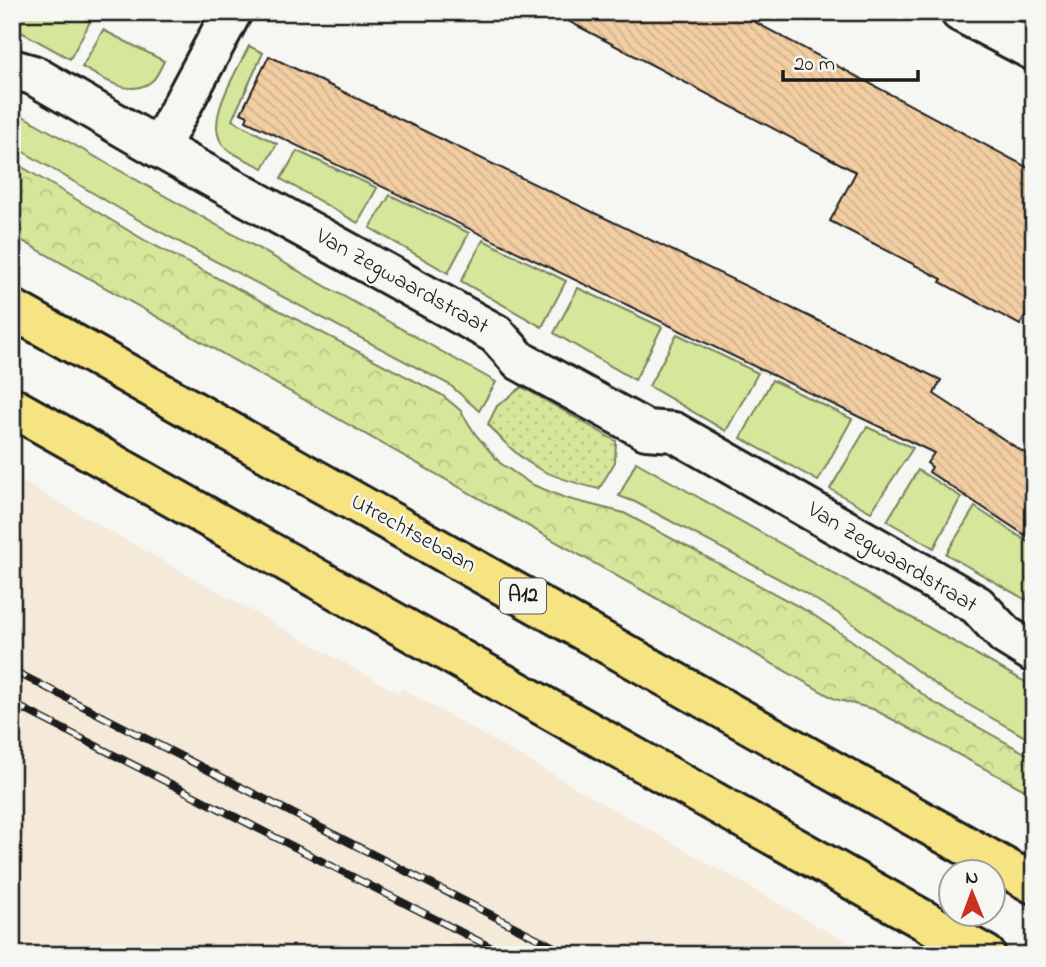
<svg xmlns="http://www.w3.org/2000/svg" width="1046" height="967" font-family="'Indie Flower',sans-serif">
  <defs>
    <pattern id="forest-crowns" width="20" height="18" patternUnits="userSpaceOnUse" patternTransform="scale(1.75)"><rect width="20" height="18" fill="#d5e79b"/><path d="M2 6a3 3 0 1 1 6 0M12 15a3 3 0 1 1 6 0" fill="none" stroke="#b6c685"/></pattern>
    <pattern id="park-dots" width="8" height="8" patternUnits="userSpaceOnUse" patternTransform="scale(1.75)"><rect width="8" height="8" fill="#d5e79b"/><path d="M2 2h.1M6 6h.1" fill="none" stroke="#b6c685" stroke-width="1.8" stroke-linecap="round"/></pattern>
    <pattern id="building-back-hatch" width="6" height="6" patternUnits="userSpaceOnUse" patternTransform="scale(1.75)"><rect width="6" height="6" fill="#f3cea3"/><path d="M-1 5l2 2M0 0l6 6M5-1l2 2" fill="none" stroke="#d0b08c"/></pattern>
  </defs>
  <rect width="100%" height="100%" fill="#f6f6f2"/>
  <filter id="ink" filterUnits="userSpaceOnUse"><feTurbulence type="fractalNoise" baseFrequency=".0143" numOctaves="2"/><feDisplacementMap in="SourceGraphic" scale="14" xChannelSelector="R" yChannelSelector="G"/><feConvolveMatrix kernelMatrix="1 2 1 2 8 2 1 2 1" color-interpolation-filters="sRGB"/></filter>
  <g filter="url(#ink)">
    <polygon fill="#f5eada" points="12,476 398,693 401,688 869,955 12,955"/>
    <g fill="#d5e79b" stroke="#78825c" stroke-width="2">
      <polygon points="12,12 72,12 90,22 70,59 12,27"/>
      <path d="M103 30 164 61C161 67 157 77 152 81 130 99 102 78 82 67Z"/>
      <path d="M249 46 263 53 232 120 277 144 263 168C252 162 234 156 225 147 201 124 238 70 249 46Z"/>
      <polygon points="12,110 496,382 479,411 450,385 147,225 12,145"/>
      <polygon points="297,151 377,188 358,223 281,179"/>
      <polygon points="390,195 469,233 448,273 370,228"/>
      <polygon points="483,240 566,281 542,327 461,281"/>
      <polygon points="578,288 662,327 635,380 554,333"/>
      <polygon points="677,334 758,373 726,431 649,386"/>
      <polygon points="772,380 852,419 818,481 741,438"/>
      <polygon points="867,427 913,448 871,512 830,489"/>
      <polygon points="636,462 1034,687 1034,742 946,692 841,615 798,589 635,502 619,496"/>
      <polygon points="918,470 961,497 934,548 887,521"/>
      <polygon points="975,507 1034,546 1034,587 1026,600 946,554"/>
    </g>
    <polygon fill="url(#forest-crowns)" stroke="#78825c" stroke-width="2" points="12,161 146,241 442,395 460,410 476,435 500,463 531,484 565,498 624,513 809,612 851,640 933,702 1034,758 1034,795 873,709 835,699 12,235"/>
    <path fill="url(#park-dots)" stroke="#78825c" stroke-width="2" d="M522 387 616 441 615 462 599 489C546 476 524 467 488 424L497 406Z"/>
    <g fill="url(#building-back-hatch)" stroke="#1c1c1c" stroke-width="2">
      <polygon points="551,12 736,12 1034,171 1034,302 1020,325 940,282 942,279 830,221 856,172"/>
      <polygon points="269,56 941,380 934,394 1034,459 1034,541 929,472 932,467 927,463 934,453 246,121 248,116 241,113"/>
    </g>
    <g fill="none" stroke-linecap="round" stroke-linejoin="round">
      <g stroke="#1c1c1c" stroke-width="44">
        <g id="street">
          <polyline points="960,12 1034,51"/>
          <polyline points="12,69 33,75 159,148 496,334 520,361 646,430 674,432 977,605 1005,635 1034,653"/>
          <polyline points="159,148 232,12"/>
        </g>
      </g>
      <g stroke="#1c1c1c" stroke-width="44">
        <g id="highway">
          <polyline points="12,309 1034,884"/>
          <polyline points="12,407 986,955"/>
        </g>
      </g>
      <use href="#street" stroke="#f6f6f2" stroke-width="38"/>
      <use href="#highway" stroke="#f6e381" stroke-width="38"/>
      <g stroke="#1c1c1c" stroke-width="8">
        <g id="rail">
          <polyline points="12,670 570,955"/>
          <polyline points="12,703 506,955"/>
        </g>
      </g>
      <use href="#rail" stroke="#f6f6f2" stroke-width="5" stroke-dasharray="16" stroke-linecap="butt"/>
    </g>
  </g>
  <g text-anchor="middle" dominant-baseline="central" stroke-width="5" stroke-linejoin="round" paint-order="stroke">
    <rect fill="#f6f6f2" stroke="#5d5d5c" stroke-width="2" x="500" y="578.5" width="46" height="35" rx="5"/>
    <g font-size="21" font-weight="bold" fill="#1c1c1c">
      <text x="523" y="596">A12</text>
    </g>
    <g font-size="23" fill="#1c1c1c" stroke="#f6f6f2">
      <text transform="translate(402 282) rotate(29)">Van Zegwaardstraat</text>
      <text transform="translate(413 534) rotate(29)">Utrechtsebaan</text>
      <text transform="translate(892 558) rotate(31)">Van Zegwaardstraat</text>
    </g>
  </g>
  <rect width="1046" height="967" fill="none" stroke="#f6f6f2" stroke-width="42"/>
  <rect x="21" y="21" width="1004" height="925" fill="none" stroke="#1c1c1c" stroke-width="2.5" filter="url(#ink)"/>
  <g transform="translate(972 893) rotate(359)"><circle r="33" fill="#f6f6f2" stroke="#9f9f9c" stroke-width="2"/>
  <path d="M0-5L12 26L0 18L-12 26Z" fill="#c8321e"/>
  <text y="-10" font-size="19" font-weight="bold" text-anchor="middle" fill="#1c1c1c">N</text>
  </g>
  <path d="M783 70v10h135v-10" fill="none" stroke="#1c1c1c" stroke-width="3.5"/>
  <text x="794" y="70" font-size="21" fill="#1c1c1c" stroke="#f6f6f2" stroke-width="5" paint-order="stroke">20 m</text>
</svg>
